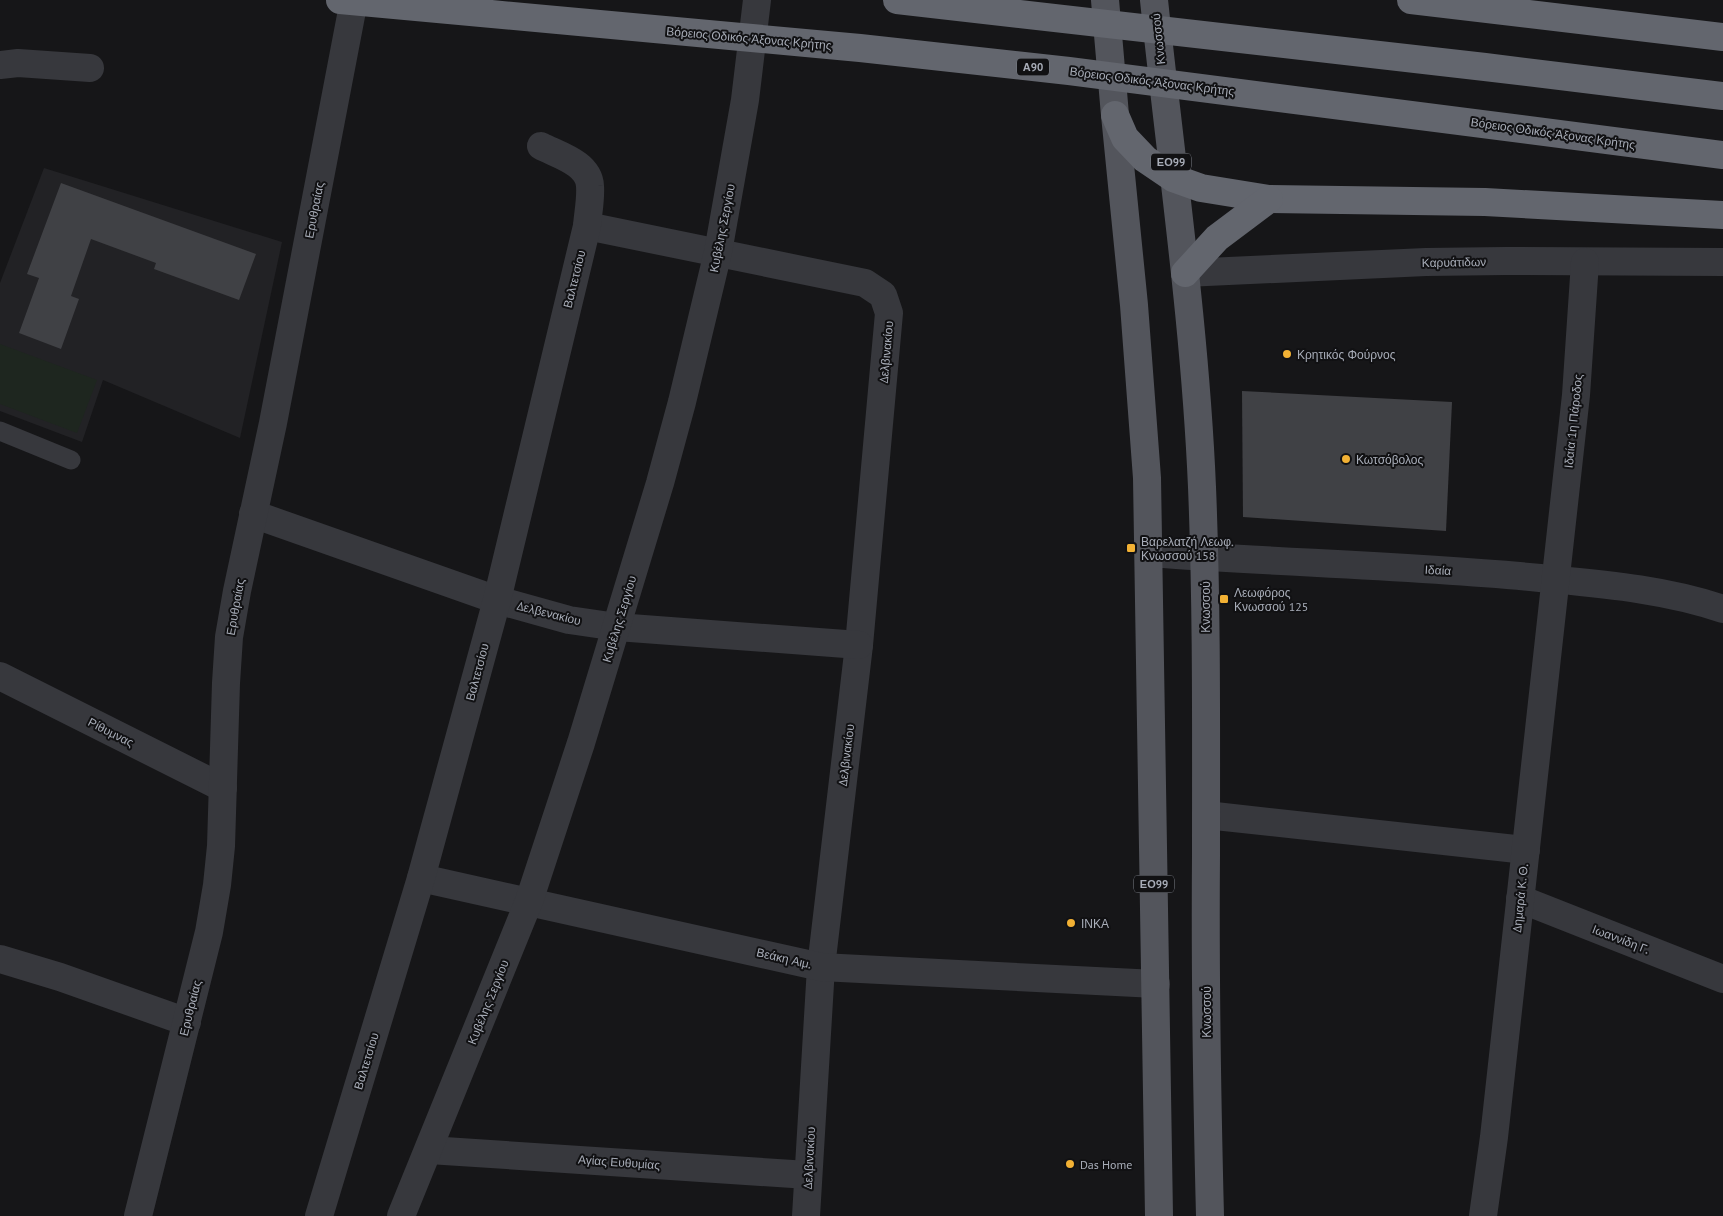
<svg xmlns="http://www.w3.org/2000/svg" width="1723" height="1216" font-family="'PT Sans',sans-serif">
  <rect width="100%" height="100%" fill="#161618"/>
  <polygon fill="#222225" points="44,168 282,242 240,438 103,380 82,442 0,411 0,283"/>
  <polygon fill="#1e261f" points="0,344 97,380 77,433 0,404"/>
  <g fill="#404145">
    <polygon points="61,183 256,254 239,300 154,269 156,263 91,239 71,296 79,299 61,349 19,333 39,278 27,274"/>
    <polygon points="1242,391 1452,402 1446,531 1243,517"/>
  </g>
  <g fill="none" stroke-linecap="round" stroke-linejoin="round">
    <polyline stroke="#37383d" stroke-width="19" points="0,431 71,460"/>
    <g stroke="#37383d" stroke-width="28">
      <polyline points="0,65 18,63 90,68"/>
      <polyline points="587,226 865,283 883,295 889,313 859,645 821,967 806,1216"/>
      <polyline points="1185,273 1426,262 1505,261 1723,262"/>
      <polyline points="253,514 497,600 569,620 617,627 859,645"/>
      <path d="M1149 553C1280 563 1410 565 1540 578 1601 584 1665 589 1723 609"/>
      <polyline points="0,676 223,788"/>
      <polyline points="1206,815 1526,850"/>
      <polyline points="421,878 821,967 1156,984"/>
      <polyline points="1520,899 1723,979"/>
      <polyline points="0,959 60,977 187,1022"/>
      <polyline points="429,1150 808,1175"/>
      <polyline points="138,1216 209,932 217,885 221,846 226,683 229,637 237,591 273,423 354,0"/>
      <path d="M319 1216 421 878 497 600 587 226C588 213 591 199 590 186 589 163 558 155 541 146"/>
      <polyline points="401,1216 529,901 581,743 660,483 682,402 718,252 745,100 757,0"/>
      <polyline points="1483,1216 1494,1137 1576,395 1585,262"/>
    </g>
    <g stroke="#53555c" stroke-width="28">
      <polyline points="1105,0 1115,115 1134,305 1147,478 1159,1216"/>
      <path d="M1154 0C1171 162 1195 324 1202 487 1207 610 1206 732 1206 855 1205 975 1207 1096 1210 1216"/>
    </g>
    <g stroke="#63666e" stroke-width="28">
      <polyline points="1411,0 1723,37"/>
      <polyline points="1115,115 1125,138 1145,159 1173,178 1201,188 1269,199 1485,202 1723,215"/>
      <polyline points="1185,273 1217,238 1269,199"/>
    </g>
    <g stroke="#63666e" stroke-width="28">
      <polyline points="340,0 860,48 1069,71 1723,155"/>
      <polyline points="897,0 1485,67 1723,96"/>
    </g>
  </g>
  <g fill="#f2b134" stroke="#111113" stroke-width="2">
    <circle cx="1287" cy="354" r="5"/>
    <circle cx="1346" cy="459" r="5"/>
    <rect x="1126" y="543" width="10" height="10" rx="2.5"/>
    <rect x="1219" y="594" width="10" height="10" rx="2.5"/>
    <circle cx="1071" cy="923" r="5"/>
    <circle cx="1070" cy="1164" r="5"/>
  </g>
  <g text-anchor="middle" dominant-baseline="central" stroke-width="4" stroke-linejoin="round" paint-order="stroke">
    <g fill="#111113" stroke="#7b7e86" stroke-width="1">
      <rect x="1017" y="58.5" width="32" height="17" rx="4"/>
      <rect x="1151" y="153.5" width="40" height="17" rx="4"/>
      <rect x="1134" y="875.5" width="40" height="17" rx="4"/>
    </g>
    <g font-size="11" font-weight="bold" fill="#a8adb8">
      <text x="1033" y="67">Α90</text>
      <text x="1171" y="162">ΕΟ99</text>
      <text x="1154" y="884">ΕΟ99</text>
    </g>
    <g font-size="12" fill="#a8adb8" stroke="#111113">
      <text transform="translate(749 38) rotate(5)">Βόρειος Οδικός Άξονας Κρήτης</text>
      <text transform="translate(1158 39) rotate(-96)">Κνωσσού</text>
      <text transform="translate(1152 81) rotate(7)">Βόρειος Οδικός Άξονας Κρήτης</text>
      <text transform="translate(1553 133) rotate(8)">Βόρειος Οδικός Άξονας Κρήτης</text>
      <text transform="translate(314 210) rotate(-79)">Ερυθραίας</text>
      <text transform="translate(722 228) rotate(-79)">Κυβέλης Σεργίου</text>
      <text transform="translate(1454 262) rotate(-1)">Καρυάτιδων</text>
      <text transform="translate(574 279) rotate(-76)">Βαλτετσίου</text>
      <text transform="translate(886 352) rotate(-85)">Δελβινακίου</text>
      <text transform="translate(1573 421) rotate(-84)">Ιδαία 1η Πάροδος</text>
      <text transform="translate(1438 570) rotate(3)">Ιδαία</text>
      <text transform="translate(235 607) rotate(-80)">Ερυθραίας</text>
      <text transform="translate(1205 607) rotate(-90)">Κνωσσού</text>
      <text transform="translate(549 613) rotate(14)">Δελβενακίου</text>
      <text transform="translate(619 619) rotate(-73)">Κυβέλης Σεργίου</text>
      <text transform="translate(477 672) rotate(-75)">Βαλτετσίου</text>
      <text transform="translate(111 732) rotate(27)">Ρίθυμνας</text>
      <text transform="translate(846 755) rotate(-83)">Δελβινακίου</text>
      <text transform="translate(1520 898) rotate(-84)">Δημαρά Κ. Θ.</text>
      <text transform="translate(1621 939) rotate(21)">Ιωαννίδη Γ.</text>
      <text transform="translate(784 958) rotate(13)">Βεάκη Αιμ.</text>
      <text transform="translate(488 1002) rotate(-68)">Κυβέλης Σεργίου</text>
      <text transform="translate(190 1008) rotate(-76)">Ερυθραίας</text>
      <text transform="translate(1206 1012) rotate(-90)">Κνωσσού</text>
      <text transform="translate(366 1061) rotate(-73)">Βαλτετσίου</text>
      <text transform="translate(809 1158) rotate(-87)">Δελβινακίου</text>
      <text transform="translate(619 1162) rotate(4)">Αγίας Ευθυμίας</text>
    </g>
    <g font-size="12" fill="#a8adb8" stroke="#111113" text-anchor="start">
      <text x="1297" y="354">Κρητικός Φούρνος</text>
      <text x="1356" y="459">Κωτσόβολος</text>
      <text x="1141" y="541">Βαρελατζή Λεωφ.<tspan x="1141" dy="14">Κνωσσού 158</tspan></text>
      <text x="1234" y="592">Λεωφόρος<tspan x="1234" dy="14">Κνωσσού 125</tspan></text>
      <text x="1081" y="923">ΙΝΚΑ</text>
      <text x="1080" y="1164">Das Home</text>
    </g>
  </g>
</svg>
